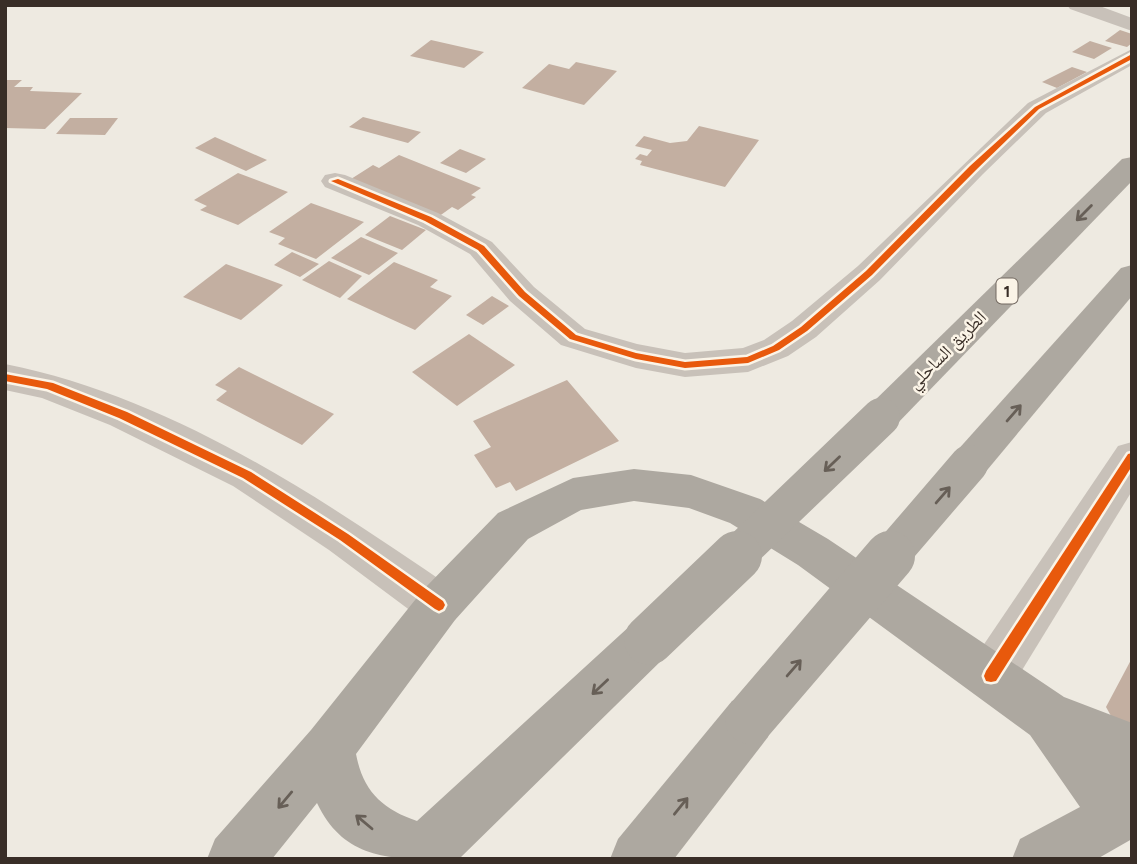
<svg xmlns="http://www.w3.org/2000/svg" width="1137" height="864" font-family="Figtree,'Noto Naskh Arabic',sans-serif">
  <rect width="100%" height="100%" fill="#eeeae1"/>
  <g fill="#c3afa1">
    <polygon points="1120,30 1132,34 1132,43 1127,47 1105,41"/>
    <polygon points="431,40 484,52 464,68 410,56"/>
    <polygon points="1090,41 1112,48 1094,59 1072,52"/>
    <polygon points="576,62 617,71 584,105 522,88 549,64 569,69"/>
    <polygon points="1072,67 1087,72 1057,88 1042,82"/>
    <polygon points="5,80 22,80 14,87 33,87 30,91 82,93 45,129 5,128"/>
    <polygon points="363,117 421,132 408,143 349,127"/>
    <polygon points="70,118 118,118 105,135 56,134"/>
    <polygon points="699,126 759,140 725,187 640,165 642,161 635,159 640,154 647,156 652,150 635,146 644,136 670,143 687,141"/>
    <polygon points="215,137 267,160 246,171 195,148"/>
    <polygon points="460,149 486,159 466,173 440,163"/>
    <polygon points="399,155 481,188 471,195 476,197 458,210 452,207 438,217 351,179 373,165 379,168"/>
    <polygon points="238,173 288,192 238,225 200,210 207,206 194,200"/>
    <polygon points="311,203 364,222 316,259 278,244 285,238 269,232"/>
    <polygon points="390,216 426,230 402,250 365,235"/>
    <polygon points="361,237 398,253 369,275 331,258"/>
    <polygon points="292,252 319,264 300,277 274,265"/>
    <polygon points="329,261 362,276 340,298 302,280"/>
    <polygon points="394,262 438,280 430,287 452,296 415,330 347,299"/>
    <polygon points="226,264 283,285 241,320 183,297"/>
    <polygon points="492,296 509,306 483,325 466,315"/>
    <polygon points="469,334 515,365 457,406 412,372"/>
    <polygon points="239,367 334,414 302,445 216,400 227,391 215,385"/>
    <polygon points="567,380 619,441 516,491 510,482 496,488 474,455 491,447 473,421"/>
    <polygon points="1132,658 1132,741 1120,732 1106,707"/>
  </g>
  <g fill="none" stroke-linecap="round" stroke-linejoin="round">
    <g fill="#c8c1b9" fill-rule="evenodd">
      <polygon points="1067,5 1097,5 1132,18 1132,31 1070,9"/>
      <polygon points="1132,49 1132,65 1046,113 983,174 880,280 816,337 788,356 748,372 685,377 636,368 561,345 510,301 470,254 418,225 325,187 321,181 325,175 335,173 345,175 438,213 492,242 534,287 585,329 637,344 685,353 743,348 764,340 792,321 858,266 1028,103"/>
      <path d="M5 364C171 397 318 496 455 590L462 605 455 620 439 626 423 620 329 550 233 486 110 425 42 398 5 390Z"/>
      <polygon points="1132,442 1132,491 1008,693 991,700 974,693 966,676 974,659 1118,446"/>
    </g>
    <g fill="#ada8a0" fill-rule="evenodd">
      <polygon points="1132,157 1132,181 894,427 881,431 868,427 862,417 868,407 1122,159"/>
      <polygon points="1132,265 1132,296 983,475 969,480 955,475 949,464 955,453 1121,268"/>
      <path d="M634 469 691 475 760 499 828 539 1064 697 1132 723V839L1097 859H1012L1020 839 1080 807 1030 735 798 565 730 523 689 508 634 501 581 510 528 539 455 620 356 754C363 791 382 809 417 821L632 624 649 618 666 624 673 640 666 656 459 859C397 859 346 864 317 803L272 859H207L215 839 311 730 423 590 498 513 573 478Z"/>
      <polygon points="750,694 768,701 775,719 768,737 674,859 610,859 618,839 732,701"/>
    </g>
    <g stroke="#ada8a0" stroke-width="38">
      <polyline points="735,557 881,417"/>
      <polyline points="889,557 969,464"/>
    </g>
    <g stroke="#ada8a0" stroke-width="50">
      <polyline points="649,640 737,556"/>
      <polyline points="750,719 890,556"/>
    </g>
    <g stroke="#fbf4e7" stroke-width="5">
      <g id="cycleway">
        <polygon points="1132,54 1132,59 1039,109 976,170 872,275 807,331 779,350 748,363 685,368 636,359 570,339 519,296 478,250 425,221 331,181 338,179 431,217 484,246 525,292 576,335 636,353 685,362 747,357 773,346 801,327 866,271 970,166 1035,107"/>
        <polygon points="5,374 53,383 127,412 251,472 348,534 443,601 445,605 443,609 439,611 435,609 340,540 243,478 119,418 47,389 5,381"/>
        <polygon points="1132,453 1132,466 996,681 991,682 986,681 984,676 986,671 1128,454"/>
      </g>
    </g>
    <use href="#cycleway" fill="#e8590c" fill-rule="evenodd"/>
  </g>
  <defs><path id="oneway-shaft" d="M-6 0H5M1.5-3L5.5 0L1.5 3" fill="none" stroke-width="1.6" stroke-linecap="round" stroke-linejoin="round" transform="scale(1.75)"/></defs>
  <g stroke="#675f57">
    <use href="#oneway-shaft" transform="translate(1084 213) rotate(135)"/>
    <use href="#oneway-shaft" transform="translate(1014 413) rotate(-49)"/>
    <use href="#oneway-shaft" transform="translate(832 464) rotate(136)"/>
    <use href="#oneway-shaft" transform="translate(943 495) rotate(-49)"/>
    <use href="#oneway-shaft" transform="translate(794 668) rotate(-49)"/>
    <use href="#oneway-shaft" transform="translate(600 687) rotate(137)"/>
    <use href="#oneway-shaft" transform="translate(285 800) rotate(130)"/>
    <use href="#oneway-shaft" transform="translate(681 806) rotate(-51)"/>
    <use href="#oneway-shaft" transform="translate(364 822) rotate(-140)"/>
  </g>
  <g text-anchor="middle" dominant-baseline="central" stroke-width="5" stroke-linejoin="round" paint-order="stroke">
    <rect fill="#fbf4e7" stroke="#736961" stroke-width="2" x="996.5" y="278.5" width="21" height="25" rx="5"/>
    <g font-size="16" font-weight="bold" fill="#392e27">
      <text x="1007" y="291">1</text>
    </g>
    <g font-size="18" fill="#392e27" stroke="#fbf4e7">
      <text transform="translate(947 350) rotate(-45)">الطريق الساحلي</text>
    </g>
  </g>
  <rect width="1137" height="864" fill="none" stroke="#392e27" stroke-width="14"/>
</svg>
